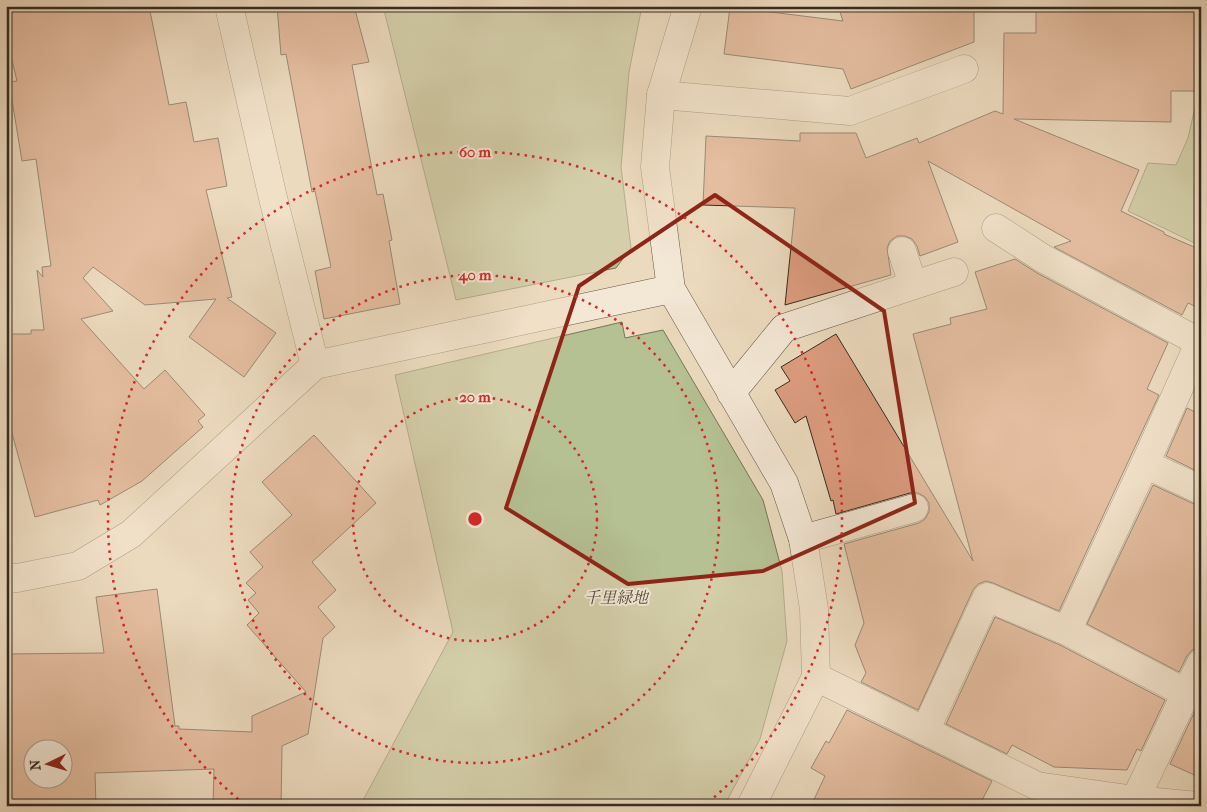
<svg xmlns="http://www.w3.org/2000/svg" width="1207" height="812" font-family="'IM FELL French Canon','Noto Serif JP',serif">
  <rect width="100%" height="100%" fill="#ecdabe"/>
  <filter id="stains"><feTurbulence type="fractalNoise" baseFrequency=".004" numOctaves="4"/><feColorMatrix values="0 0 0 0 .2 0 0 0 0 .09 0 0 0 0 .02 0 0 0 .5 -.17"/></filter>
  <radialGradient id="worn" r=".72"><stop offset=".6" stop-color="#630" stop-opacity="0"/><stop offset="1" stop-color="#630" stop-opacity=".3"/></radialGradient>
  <g fill="#b5c093" stroke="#74765a">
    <polygon points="383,6 642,6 629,72 621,167 631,248 616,268 456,300"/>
    <polygon points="1198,94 1201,94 1201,246 1128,211 1148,163 1176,165 1188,138"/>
    <polygon points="622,322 625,338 663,330 763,500 782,571 787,641 760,739 724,806 360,806 453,632 395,375"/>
  </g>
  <g fill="#dc9c7f" stroke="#342b22" fill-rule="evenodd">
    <polygon points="6,6 149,6 169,105 186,102 194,142 218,138 227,186 206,190 232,297 227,298 276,333 244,377 189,337 216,299 145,305 93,267 83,278 113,311 81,319 144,389 165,370 205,415 198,421 203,427 142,481 100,505 98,500 35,517 7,415 6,334 31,334 31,330 44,330 37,270 43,277 42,267 51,266 36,159 22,161 9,82 17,81 6,35"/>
    <polygon points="277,6 354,6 369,62 352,65 377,195 383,194 392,240 389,241 400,304 324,319 315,271 331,267 315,191 312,192 286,54 281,55"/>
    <polygon points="838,6 974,6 974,42 851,89 843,69 724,54 730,7 843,21"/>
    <polygon points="1036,6 1201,6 1201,91 1171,91 1171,122 1014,119 1139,170 1121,211 1164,232 1164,234 1201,250 1201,309 1188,303 1182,315 1054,247 1071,241 928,161 958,242 920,256 917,246 912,239 905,236 897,236 890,241 887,248 891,275 785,305 795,208 703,205 706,136 800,141 800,133 856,133 866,158 917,138 919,143 995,111 1003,114 1004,33 1036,33"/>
    <polygon points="1015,259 1037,273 1168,343 1147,389 1159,395 1059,611 993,583 986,581 978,584 973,590 918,710 861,682 866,673 855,645 864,623 844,544 919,523 925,519 929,512 929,503 925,497 918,493 910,493 836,514 833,500 831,501 806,416 795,423 775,390 790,381 781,367 836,334 973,561 913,334 951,324 950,318 987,309 975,272"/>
    <polygon points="1187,408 1201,415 1201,473 1166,456"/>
    <path d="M314 435 376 503 312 562 336 590 318 607 335 627 323 638 308 734 282 746 281 806H213L214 769 95 773 96 806H6V654L104 653 96 597 157 589 175 726H179V729L252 732V716L306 692 247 625 259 613 248 600 256 593 246 583 263 567 250 552 292 515 262 482ZM32 750H62V780H32Z"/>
    <polygon points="1153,485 1194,504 1201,505 1201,647 1192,650 1187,656 1179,672 1087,624"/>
    <polygon points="995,617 1060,645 1165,700 1141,751 1137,749 1127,770 1054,767 1012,745 1007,754 946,724"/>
    <polygon points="1201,698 1201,778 1170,764"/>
    <polygon points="847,710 992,781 979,806 811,806 825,776 811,768 826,741 829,743"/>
  </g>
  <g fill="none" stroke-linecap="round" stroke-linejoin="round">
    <g stroke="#625749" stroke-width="29">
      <g id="minor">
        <polyline points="229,6 273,198 315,365"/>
        <polyline points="688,6 661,95 655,167 671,289 784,483 803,539 814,609 816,677 751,806"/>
        <polyline points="661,95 850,111 964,69"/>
        <polyline points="996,228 1044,259 1199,342"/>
        <polyline points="902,251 913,285"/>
        <polyline points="731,393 784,328 954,272"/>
        <polyline points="1145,464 1201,490"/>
        <polyline points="803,539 914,508"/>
        <polyline points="6,578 17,578 78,566 131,534 315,365 671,289"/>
        <polyline points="1067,631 1145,464 1201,339"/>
        <polyline points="816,677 1037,786 1135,800 1198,806"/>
        <polyline points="1186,693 1201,663"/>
        <polyline points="925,731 987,597 1067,631 1186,693 1135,800"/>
      </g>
    </g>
    <use href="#minor" stroke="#f3e7d5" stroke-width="28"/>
  </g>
  <path d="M0 0H1207V812H0ZM715 195 884 311 915 503 763 571 628 584 506 508 579 286Z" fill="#ecdabe" fill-opacity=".55" fill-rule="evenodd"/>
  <path fill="none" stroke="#8f2418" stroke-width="4" stroke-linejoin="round" d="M715 195 884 311 915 503 763 571 628 584 506 508 579 286Z"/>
  <g fill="none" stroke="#d62828" stroke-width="2.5" stroke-dasharray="2.5 5">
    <circle cx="475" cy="519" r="122"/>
    <circle cx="475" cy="519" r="244"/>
    <path d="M244 804A367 367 0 1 1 706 804"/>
  </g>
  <g text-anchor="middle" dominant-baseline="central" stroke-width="4" stroke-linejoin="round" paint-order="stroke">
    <g font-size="16" font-style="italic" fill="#54503e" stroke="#f3e7d5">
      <text x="616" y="597">千里緑地</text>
    </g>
  </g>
  <circle cx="475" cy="519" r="8" fill="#d62828" stroke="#f3e7d5" stroke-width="2.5"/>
  <g font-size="15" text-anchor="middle" font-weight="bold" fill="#d62828" stroke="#f3e7d5" stroke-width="4" stroke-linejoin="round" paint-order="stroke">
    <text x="475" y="157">60 m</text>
    <text x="475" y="280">40 m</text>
    <text x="475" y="402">20 m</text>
  </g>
  <rect width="1207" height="812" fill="none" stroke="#ecdabe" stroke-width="25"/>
  <rect x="8" y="8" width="1192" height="797" fill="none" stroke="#342b22" stroke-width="2.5"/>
  <rect x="12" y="12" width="1182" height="787" fill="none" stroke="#342b22"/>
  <g transform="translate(48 764) rotate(265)"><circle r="24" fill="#f3e7d5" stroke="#a79c8d"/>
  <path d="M0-4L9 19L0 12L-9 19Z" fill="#8f2418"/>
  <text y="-8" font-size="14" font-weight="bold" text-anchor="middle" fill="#342b22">N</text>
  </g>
  <rect width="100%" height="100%" filter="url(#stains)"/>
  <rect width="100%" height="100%" fill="url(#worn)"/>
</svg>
